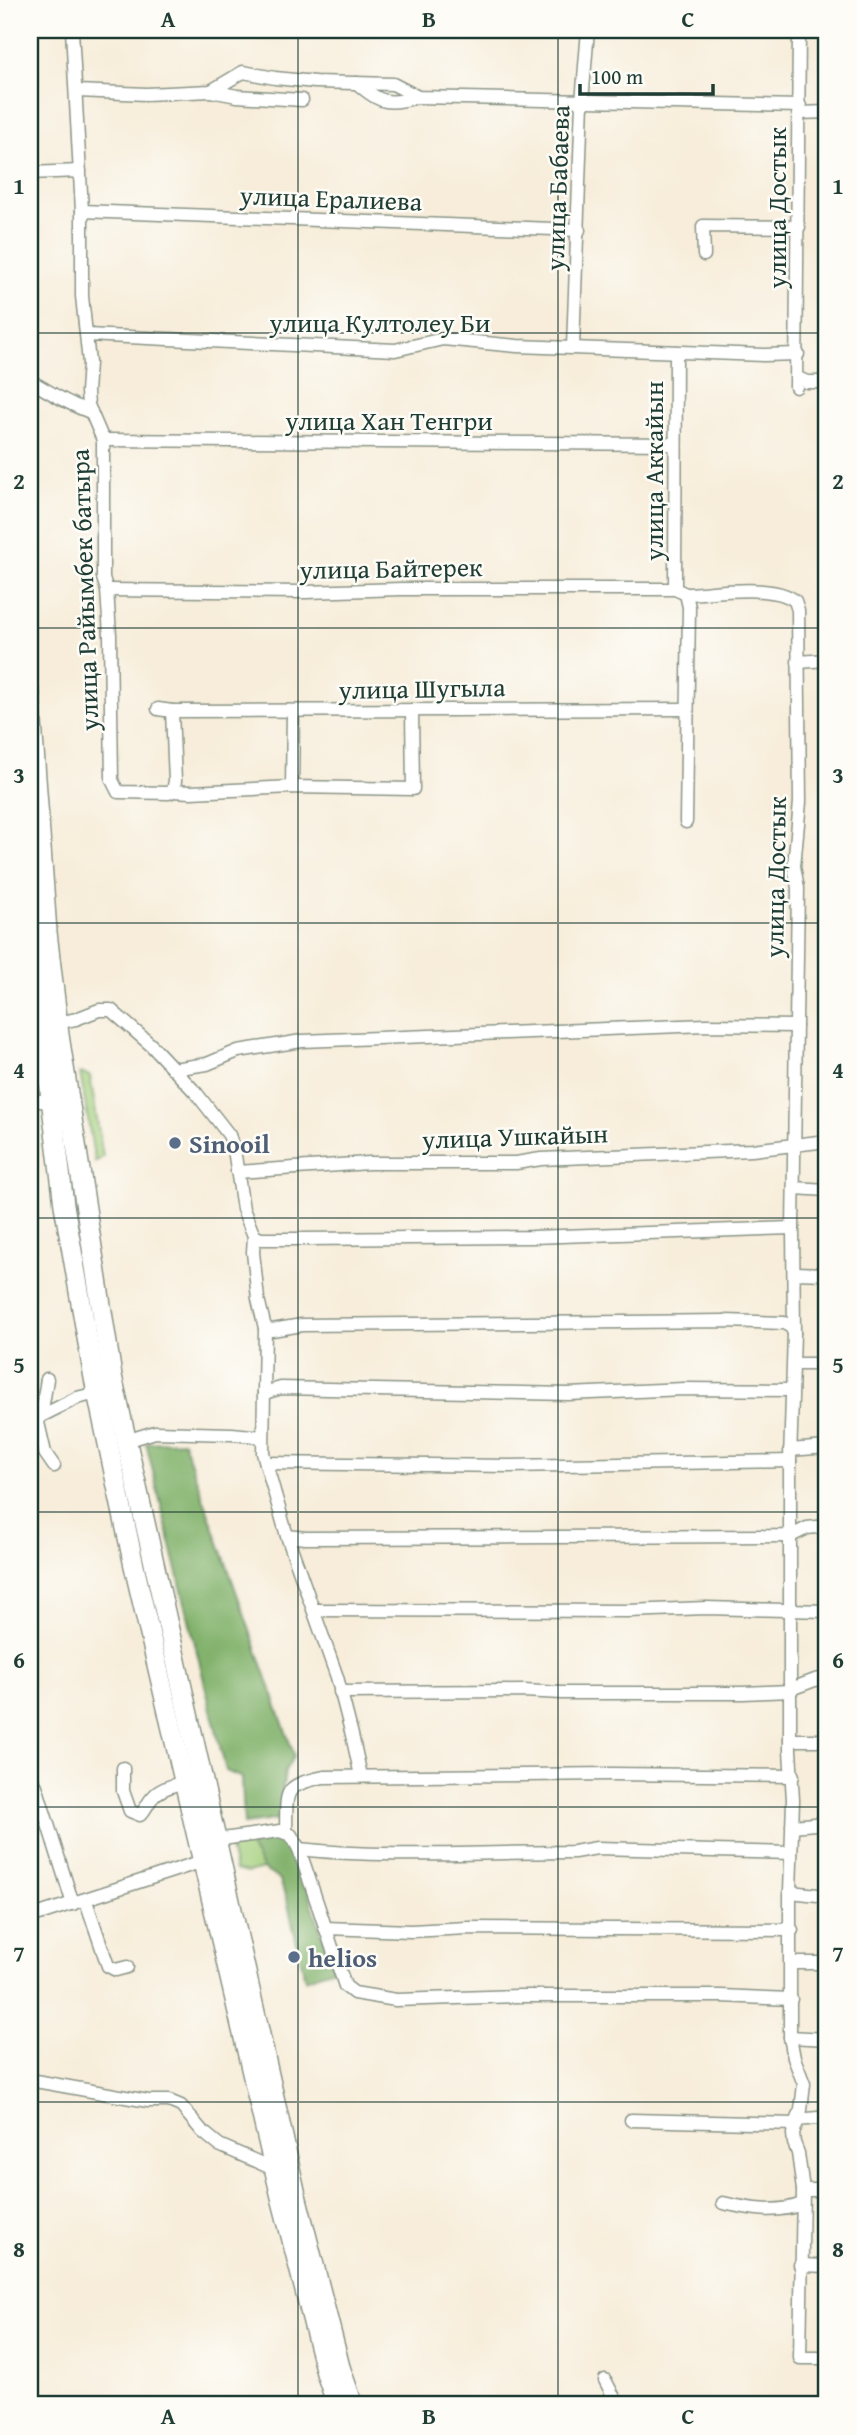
<svg xmlns="http://www.w3.org/2000/svg" width="857" height="2435" font-family="'Gentium Book Plus',serif">
  <rect width="100%" height="100%" fill="#fdfcf7"/>
  <filter id="ink" filterUnits="userSpaceOnUse"><feTurbulence type="fractalNoise" baseFrequency=".0143" numOctaves="2"/><feDisplacementMap in="SourceGraphic" scale="14" xChannelSelector="R" yChannelSelector="G"/><feConvolveMatrix kernelMatrix="1 2 1 2 8 2 1 2 1" color-interpolation-filters="sRGB"/></filter>
  <filter id="wash" filterUnits="userSpaceOnUse"><feTurbulence type="fractalNoise" baseFrequency=".00686" numOctaves="4" result="noise"/><feDisplacementMap in="SourceGraphic" scale="28" xChannelSelector="R" yChannelSelector="G"/><feGaussianBlur stdDeviation="1.57" result="paint"/><feColorMatrix in="noise" values="0 0 0 0 0 0 0 0 0 0 0 0 0 0 0 0 0 1.4 0 .05"/><feComposite in="paint" operator="in"/></filter>
  <g filter="url(#wash)">
    <rect width="100%" height="100%" fill="#f7edda"/>
    <g fill="#a3cf7c" stroke="#618658" stroke-width="2">
      <polygon points="80,1073 90,1076 103,1157 95,1162"/>
      <polygon points="261,1841 251,1848 263,1869 247,1873 235,1870 230,1849"/>
    </g>
    <g fill="#82b26c" stroke="#507850" stroke-width="2">
      <polygon points="183,1441 294,1755 285,1771 279,1819 244,1824 242,1778 226,1771 146,1443"/>
      <polygon points="280,1838 294,1847 333,1969 305,1979 288,1904 280,1880 263,1869 250,1847 261,1841"/>
    </g>
  </g>
  <g filter="url(#ink)">
    <g fill="none" stroke-linecap="round" stroke-linejoin="round">
      <g stroke="#8b9587" stroke-width="15">
        <g id="minor">
          <polyline points="72,30 82,211 82,296 89,363 87,392 88,405 103,440 103,578 107,590 110,635 112,780 118,792 169,793 173,791 175,781 172,711"/>
          <path d="M357 83C380 104 389 105 418 97"/>
          <polyline points="77,91 146,94 211,91 243,72 275,78 315,82 393,84 418,97 800,106"/>
          <polyline points="211,91 237,96 302,100"/>
          <polyline points="799,113 827,112"/>
          <polyline points="30,173 80,171"/>
          <polyline points="82,211 579,230"/>
          <polyline points="704,255 703,226 799,227"/>
          <polyline points="87,335 395,350 443,339 517,346 764,355 798,354"/>
          <polyline points="573,347 582,102 588,30"/>
          <polyline points="798,378 807,382 827,382"/>
          <path d="M30 381C51 392 68 405 91 412"/>
          <polyline points="796,387 799,30"/>
          <polyline points="103,440 675,444"/>
          <polyline points="675,589 676,352"/>
          <path d="M107 590 306 592 401 589H675L686 594C712 593 775 583 795 601L798 610 800 802 794 866 798 888 793 1228 794 1333 790 1461V1750L793 1800 790 1892V2037L794 2058 804 2084 801 2110 793 2134 794 2143 798 2153 803 2190 800 2358H827"/>
          <polyline points="686,594 689,607 686,822"/>
          <polyline points="798,662 827,660"/>
          <polyline points="158,709 172,711 687,709"/>
          <polyline points="292,787 293,712"/>
          <polyline points="173,791 191,792 292,787 413,789 412,710"/>
          <polyline points="58,1023 76,1019 99,1010 111,1010 151,1045 197,1094 229,1135 234,1149 243,1209 254,1236 253,1252 258,1299 265,1328 263,1453 287,1536 337,1677 352,1735 361,1776"/>
          <polyline points="30,1043 44,1044"/>
          <polyline points="173,1069 207,1064 238,1051 302,1041 706,1025 796,1026"/>
          <polyline points="30,1100 51,1102"/>
          <polyline points="237,1172 369,1163 516,1163 541,1159 752,1150 827,1141"/>
          <polyline points="794,1188 827,1190"/>
          <polyline points="254,1236 261,1239 305,1239 532,1237 793,1228"/>
          <polyline points="794,1273 827,1274"/>
          <polyline points="265,1328 272,1330 302,1325 725,1321 784,1323 791,1327 794,1333"/>
          <polyline points="794,1364 827,1364"/>
          <polyline points="47,1379 43,1404 37,1418 45,1453 54,1466"/>
          <polyline points="264,1393 281,1388 568,1394 684,1389 792,1390"/>
          <polyline points="37,1418 77,1398 97,1393"/>
          <polyline points="126,1441 155,1432 232,1434 262,1437"/>
          <polyline points="790,1450 827,1447"/>
          <polyline points="266,1463 510,1466 790,1461"/>
          <polyline points="287,1536 306,1538 791,1536 807,1528 827,1526"/>
          <polyline points="314,1610 628,1611 706,1608 827,1611"/>
          <polyline points="791,1689 815,1680 827,1678"/>
          <polyline points="340,1692 523,1691 562,1693 743,1693 791,1691"/>
          <polyline points="790,1740 827,1740"/>
          <path d="M123 1768V1791L130 1811 140 1815C148 1807 147 1803 153 1797 160 1788 175 1785 184 1782"/>
          <polyline points="30,1777 36,1786 73,1904"/>
          <polyline points="792,1826 827,1823"/>
          <path d="M286 1832C287 1791 281 1786 324 1777L611 1774 793 1776"/>
          <polyline points="215,1840 280,1831 291,1835 299,1849 345,1986 354,1993 396,2000 518,1996 721,1996 791,1999"/>
          <path d="M299 1849C390 1859 482 1852 574 1852L597 1848 791 1853"/>
          <polyline points="790,1892 827,1896"/>
          <polyline points="86,1901 108,1966 116,1970 127,1967"/>
          <polyline points="30,1917 203,1861"/>
          <polyline points="325,1928 411,1931 467,1928 792,1930"/>
          <polyline points="791,1963 827,1963"/>
          <polyline points="790,2037 827,2039"/>
          <polyline points="30,2080 148,2101 169,2101 181,2106 202,2131 219,2145 276,2170"/>
          <polyline points="631,2120 796,2124"/>
          <polyline points="798,2120 827,2117"/>
          <polyline points="803,2190 827,2190"/>
          <path d="M723 2203C750 2209 776 2214 802 2204"/>
          <polyline points="800,2265 827,2266"/>
          <polyline points="605,2380 618,2405"/>
        </g>
      </g>
      <g stroke="#8b9587" stroke-width="22">
        <g id="highway">
          <polyline points="30,694 47,932 59,1035 112,1376 296,2195 340,2367 353,2405"/>
          <polyline points="30,925 64,1205 94,1378 134,1566 281,2197 326,2373 337,2405"/>
        </g>
      </g>
      <use href="#minor" stroke="#fff" stroke-width="12"/>
      <use href="#highway" stroke="#fff" stroke-width="19"/>
    </g>
  </g>
  <path fill="none" stroke="#1f3d34" stroke-width="2" stroke-opacity="0.55" d="M298 30V2405M558 30V2405M30 333H827M30 628H827M30 923H827M30 1218H827M30 1512H827M30 1807H827M30 2102H827"/>
  <g fill="#5c6f8a" stroke="#fdfcf7" stroke-width="2.5">
    <circle cx="175" cy="1143" r="7"/>
    <circle cx="294" cy="1957" r="7"/>
  </g>
  <g text-anchor="middle" dominant-baseline="central" stroke-width="5" stroke-linejoin="round" paint-order="stroke">
    <g font-size="26" fill="#1f3d34" stroke="#fdfcf7">
      <text transform="translate(557 188) rotate(-88)">улица Бабаева</text>
      <text transform="translate(331 198) rotate(2)">улица Ералиева</text>
      <text transform="translate(776 208) rotate(-90)">улица Достык</text>
      <text x="380" y="322">улица Култолеу Би</text>
      <text x="389" y="420">улица Хан Тенгри</text>
      <text transform="translate(653 471) rotate(-90)">улица Аккайын</text>
      <text transform="translate(391 568) rotate(-1)">улица Байтерек</text>
      <text transform="translate(84 590) rotate(-92)">улица Райымбек батыра</text>
      <text transform="translate(422 688) rotate(-1)">улица Шугыла</text>
      <text transform="translate(775 877) rotate(-89)">улица Достык</text>
      <text transform="translate(515 1136) rotate(-2)">улица Ушкайын</text>
    </g>
    <g font-size="26" font-weight="bold" fill="#4e5e75" stroke="#fdfcf7" text-anchor="start">
      <text x="189" y="1143">Sinooil</text>
      <text x="308" y="1957">helios</text>
    </g>
  </g>
  <rect width="857" height="2435" fill="none" stroke="#fdfcf7" stroke-width="77"/>
  <path d="M580 84v10h133v-10" fill="none" stroke="#1f3d34" stroke-width="3.5"/>
  <text x="591" y="84" font-size="21" fill="#1f3d34" stroke="#fdfcf7" stroke-width="5" paint-order="stroke">100 m</text>
  <rect x="38" y="38" width="780" height="2358" fill="none" stroke="#1f3d34" stroke-width="2.5"/>
  <g font-size="23" text-anchor="middle" font-weight="bold" fill="#1f3d34">
    <text x="168" y="27">A</text>
    <text x="429" y="27">B</text>
    <text x="688" y="27">C</text>
    <text x="19" y="194">1</text>
    <text x="838" y="194">1</text>
    <text x="19" y="489">2</text>
    <text x="838" y="489">2</text>
    <text x="19" y="783">3</text>
    <text x="838" y="783">3</text>
    <text x="19" y="1078">4</text>
    <text x="838" y="1078">4</text>
    <text x="19" y="1373">5</text>
    <text x="838" y="1373">5</text>
    <text x="19" y="1668">6</text>
    <text x="838" y="1668">6</text>
    <text x="19" y="1962">7</text>
    <text x="838" y="1962">7</text>
    <text x="19" y="2257">8</text>
    <text x="838" y="2257">8</text>
    <text x="168" y="2424">A</text>
    <text x="429" y="2424">B</text>
    <text x="688" y="2424">C</text>
  </g>
</svg>
